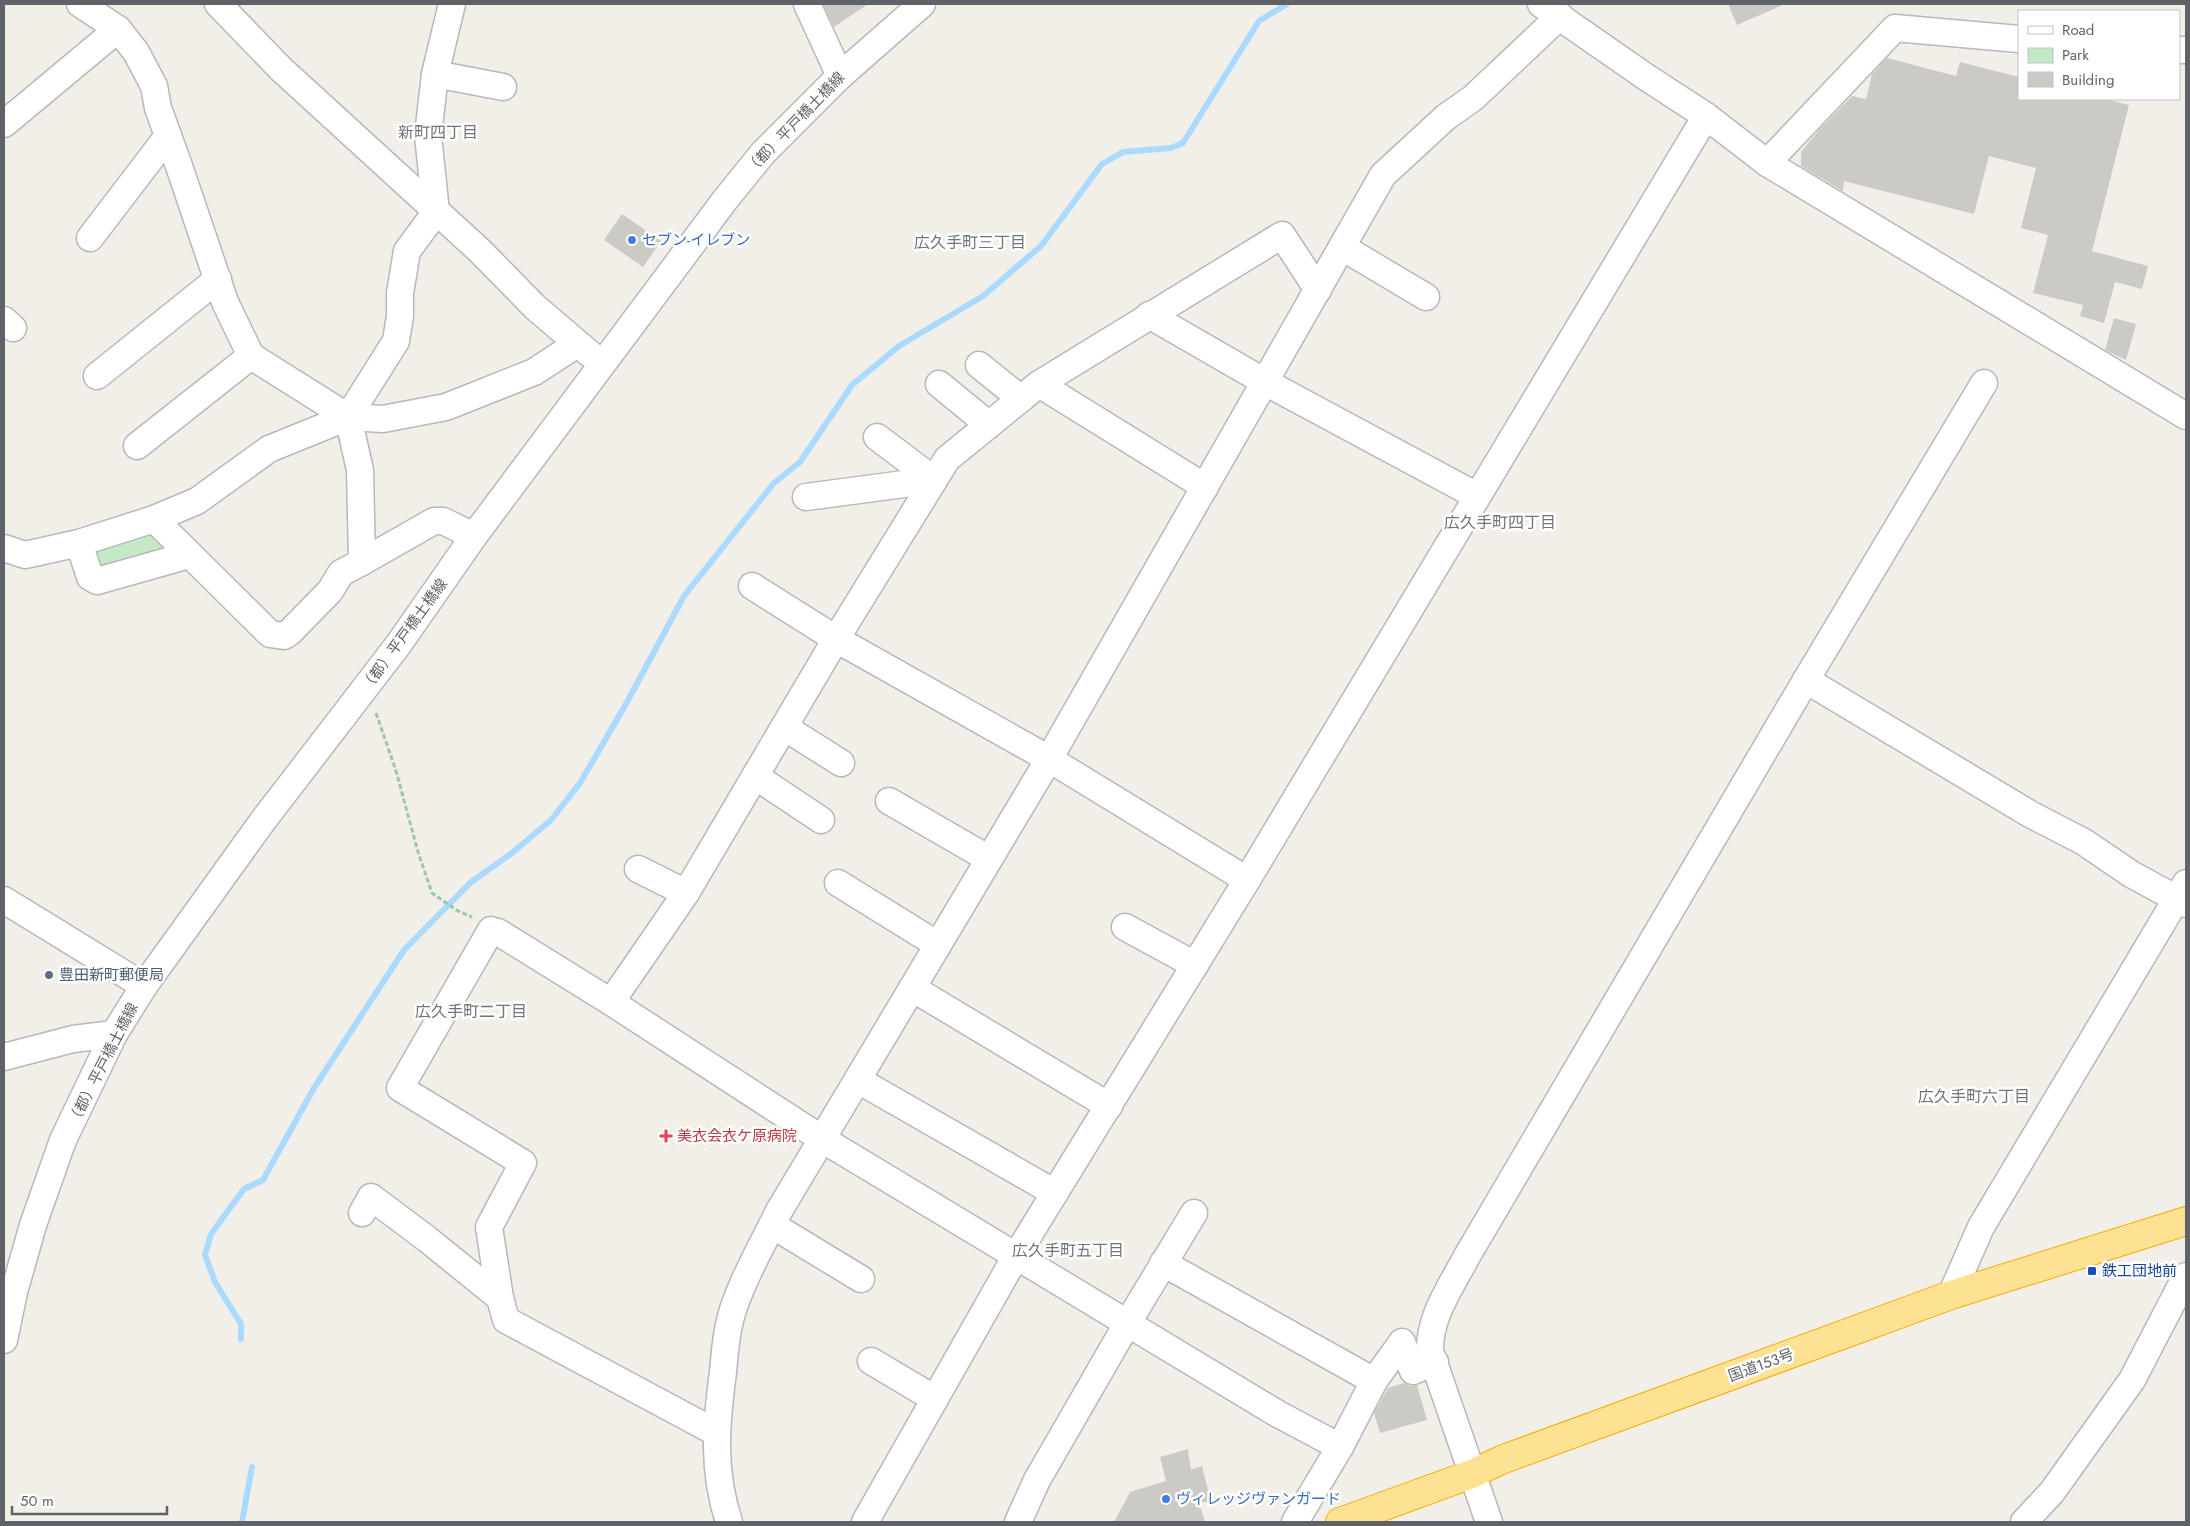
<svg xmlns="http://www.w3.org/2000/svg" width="2190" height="1526" font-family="Jost,'Noto Sans JP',sans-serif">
  <rect width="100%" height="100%" fill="#f1efe8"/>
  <polygon fill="#c5e8c5" points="154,519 189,555 107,579 79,543"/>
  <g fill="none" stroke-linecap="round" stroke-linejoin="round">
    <g stroke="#aadaff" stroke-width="6">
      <polyline points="241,1339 241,1324 215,1282 205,1255 211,1234 244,1189 263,1180 314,1088 404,950 470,883 512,853 551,820 580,783 626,704 684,596 774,483 800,462 852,385 899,346 983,296 1041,246 1102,164 1123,152 1171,148 1183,143 1259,21 1287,4"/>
      <polyline points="242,1522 252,1467"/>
    </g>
  </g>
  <g fill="#cccac5">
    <polygon points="823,4 868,4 834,27"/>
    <polygon points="1728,4 1785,4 1737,25"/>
    <polygon points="1887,58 1956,76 1960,62 2019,77 2019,99 2105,99 2129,105 2092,251 2148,266 2142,289 2115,282 2104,323 2080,316 2083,305 2033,293 2048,235 2021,228 2036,168 1989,156 1974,214 1844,181 1843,191 1801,166 1801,152 1818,131 1852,96 1866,99 1872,74"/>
    <polygon points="622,214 661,241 643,267 604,240"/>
    <polygon points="2114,318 2136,324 2126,360 2105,350"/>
    <polygon points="1404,1383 1410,1386 1417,1385 1427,1420 1380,1433 1374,1413 1388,1388"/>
    <polygon points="1188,1449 1191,1470 1202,1466 1211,1502 1199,1502 1205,1522 1114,1522 1130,1492 1166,1481 1160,1457"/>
  </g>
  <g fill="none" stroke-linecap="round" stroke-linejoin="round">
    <g stroke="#b5b8bc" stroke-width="29">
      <g id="minor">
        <polyline points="80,4 118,29 136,52 154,86 158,108 179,166 225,302 251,356 348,417"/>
        <polyline points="218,4 281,69 479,250 535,307 590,354"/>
        <polyline points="452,4 435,74 428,135 436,212 407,251 400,293 400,316 396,341 348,417 360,470 362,562 434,521 443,521 474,536"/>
        <polyline points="807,4 840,76"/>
        <polyline points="1541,4 1646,77 1706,116 1767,163 2186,416"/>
        <polyline points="2179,50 2186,50"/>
        <polyline points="435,74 503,87"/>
        <polyline points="4,124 118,29"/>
        <polyline points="1767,163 1895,28 2019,39"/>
        <polyline points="90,238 168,136"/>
        <polyline points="1342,247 1426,297"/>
        <polyline points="1149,315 1265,382 1477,496"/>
        <polyline points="4,320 13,328"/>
        <polyline points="979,365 1021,399"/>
        <polyline points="97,376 218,279"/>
        <polyline points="939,384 989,425"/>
        <polyline points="1039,384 1282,235 1318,290"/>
        <polyline points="877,437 934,480"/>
        <polyline points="137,446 251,356"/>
        <polyline points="1205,487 1039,384 947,459 836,639 1049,759 1247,880"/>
        <polyline points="806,497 934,480"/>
        <polyline points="154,519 270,634 284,636 290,632 330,591 341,573 362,562"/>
        <polyline points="79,543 90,577 97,581 189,555"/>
        <polyline points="4,548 25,555 79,543 154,519 197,501 269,449 348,417 383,419 446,407 534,372 577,344"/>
        <polyline points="1806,680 2030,814 2084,842 2131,874 2186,904"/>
        <polyline points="784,727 841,763"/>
        <polyline points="755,776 821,820"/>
        <polyline points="889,801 989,859"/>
        <polyline points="638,869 686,893"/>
        <polyline points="838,883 938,945"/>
        <polyline points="4,900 144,986"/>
        <polyline points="1125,927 1195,965"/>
        <polyline points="491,930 400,1088 523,1163 489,1227 500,1298 506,1320 717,1433"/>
        <polyline points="498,932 611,1002 822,1139 1278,1414 1340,1447 1295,1522"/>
        <polyline points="912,988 1109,1106"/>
        <polyline points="611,1002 686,893 836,639 752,586"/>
        <polyline points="4,1057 73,1039 114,1034"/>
        <polyline points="858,1080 1055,1193"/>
        <polyline points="362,1213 371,1197 427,1239 500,1298"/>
        <polyline points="772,1225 861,1279"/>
        <polyline points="1163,1263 1374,1381"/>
        <polyline points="1951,1295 1981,1227 2186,883"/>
        <polyline points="4,1340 14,1292 33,1225 63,1140 114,1034 144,986 262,822 398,645 474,536 725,200 763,153 840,76 922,4"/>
        <polyline points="871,1361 935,1399"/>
        <polyline points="1340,1447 1374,1381 1402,1342 1413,1371 1435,1362"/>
        <path d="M729 1522C712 1470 716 1425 723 1372 725 1349 727 1325 735 1304 746 1272 764 1242 779 1211L1049 759 1383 175 1446 117 1473 98 1560 16"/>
        <polyline points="865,1522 1016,1256 1247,880 1706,116"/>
        <polyline points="1018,1522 1037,1480 1127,1324 1194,1213"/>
        <path d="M1489 1522 1430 1351C1429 1316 1452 1285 1467 1256L1806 680 1984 383"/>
        <polyline points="2024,1522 2052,1492 2132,1380 2186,1276"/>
      </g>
    </g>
    <g stroke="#f9ab00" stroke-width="30">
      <polyline id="highway" points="1340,1522 1472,1474 1501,1460 1951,1295 2186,1221"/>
    </g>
    <polyline stroke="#9cc7a9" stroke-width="3" stroke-dasharray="5 2.5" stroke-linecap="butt" points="376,713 396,771 418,852 432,893 458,911 472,917"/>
    <use href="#minor" stroke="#fff" stroke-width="26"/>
    <use href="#highway" stroke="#fde293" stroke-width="28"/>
  </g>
  <g fill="#3f7fe0" stroke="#fff" stroke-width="2">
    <circle cx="632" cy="240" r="5"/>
    <circle cx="1166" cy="1499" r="5"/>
  </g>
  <circle fill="#5c6f8a" stroke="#fff" stroke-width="2" cx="49" cy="975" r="5"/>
  <path fill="#e0444e" stroke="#fff" stroke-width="2" d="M663.5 1128.5h5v5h5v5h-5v5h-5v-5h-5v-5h5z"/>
  <rect fill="#1a4fb4" stroke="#fff" stroke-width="2" x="2087" y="1266" width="10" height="10" rx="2.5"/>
  <g text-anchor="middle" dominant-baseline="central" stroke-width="5" stroke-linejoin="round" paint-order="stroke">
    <g font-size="15" fill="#5f6368" stroke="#fff">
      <text transform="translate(795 123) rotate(-46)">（都）平戸橋土橋線</text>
      <text transform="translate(404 635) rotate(-54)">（都）平戸橋土橋線</text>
      <text transform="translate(103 1064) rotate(-63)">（都）平戸橋土橋線</text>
      <text transform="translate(1761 1365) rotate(-20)">国道153号</text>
    </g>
    <g font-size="15" fill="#366cbe" stroke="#fff" text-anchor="start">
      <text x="642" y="240">セブン-イレブン</text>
      <text x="1176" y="1499">ヴィレッジヴァンガード</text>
    </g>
    <g font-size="15" fill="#4e5e75" stroke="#fff" text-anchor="start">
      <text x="59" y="975">豊田新町郵便局</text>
    </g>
    <g font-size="15" fill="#be3a42" stroke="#fff" text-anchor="start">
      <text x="677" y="1136">美衣会衣ケ原病院</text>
    </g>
    <g font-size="15" fill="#164399" stroke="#fff" text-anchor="start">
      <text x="2102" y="1271">鉄工団地前</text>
    </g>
    <g font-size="16" fill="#70757a" stroke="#fff">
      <text x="438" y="132">新町四丁目</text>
      <text x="970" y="242">広久手町三丁目</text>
      <text x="1500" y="522">広久手町四丁目</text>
      <text x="471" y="1011">広久手町二丁目</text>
      <text x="1974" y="1096">広久手町六丁目</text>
      <text x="1068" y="1250">広久手町五丁目</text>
    </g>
  </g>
  <rect width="2190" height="1526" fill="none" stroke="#5f6368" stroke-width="10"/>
  <rect x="2018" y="10" width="162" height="90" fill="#ffffff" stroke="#bfc1c3"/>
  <rect x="2028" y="26" width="25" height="8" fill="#ffffff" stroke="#bfc1c3"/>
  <text x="2062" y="35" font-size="15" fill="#5f6368">Road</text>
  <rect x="2028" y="48" width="25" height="15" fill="#c5e8c5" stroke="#bfc1c3"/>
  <text x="2062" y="60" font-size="15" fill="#5f6368">Park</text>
  <rect x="2028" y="72" width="25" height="15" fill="#cccac5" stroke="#bfc1c3"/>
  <text x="2062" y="85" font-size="15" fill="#5f6368">Building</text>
  <path d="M12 1506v8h155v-8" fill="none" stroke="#5f6368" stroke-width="2.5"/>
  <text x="20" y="1506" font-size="15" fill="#5f6368" stroke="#ffffff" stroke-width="4" paint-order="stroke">50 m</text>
</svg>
